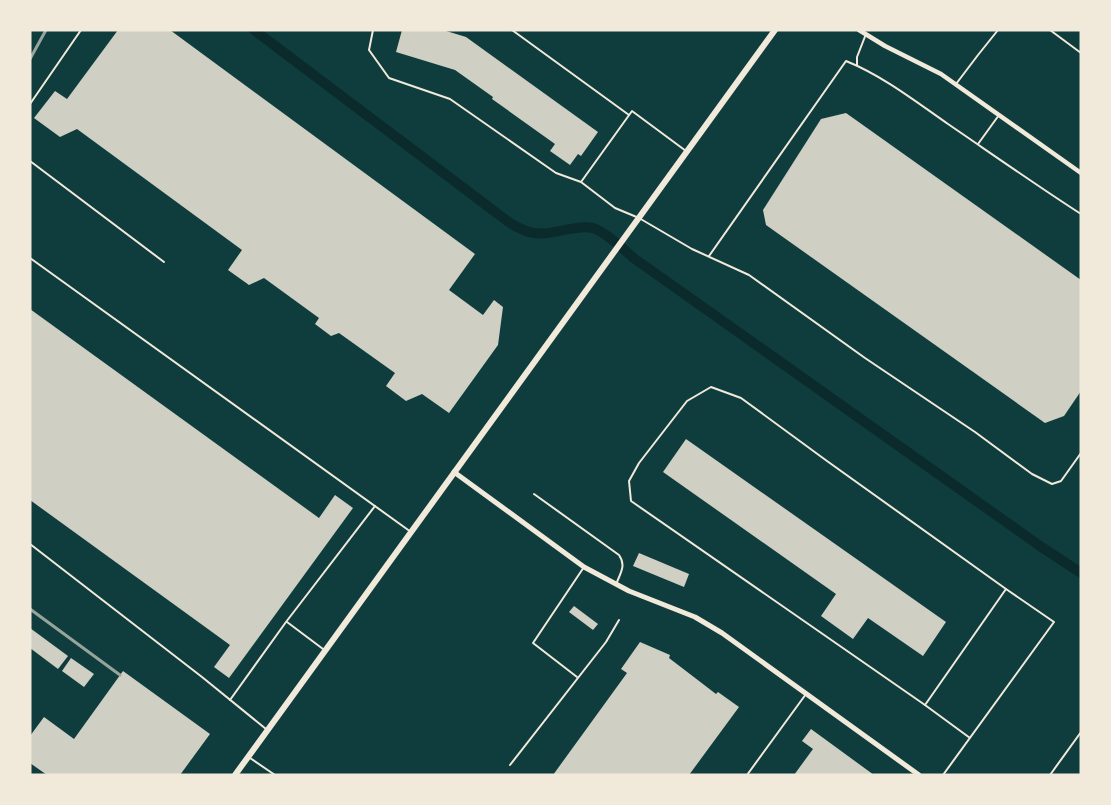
<svg xmlns="http://www.w3.org/2000/svg" width="1111" height="805" font-family="Montserrat,sans-serif">
  <rect width="100%" height="100%" fill="#0f3d3e"/>
  <g fill="none" stroke-linecap="round" stroke-linejoin="round">
    <path stroke="#0a2a2b" stroke-width="10" d="M254 30 510 223C533 237 543 235 569 229 577 228 585 226 593 228 606 232 624 250 635 259L1040 546 1081 573"/>
  </g>
  <g fill="#cfcfc3">
    <polygon points="118,30 170,30 475,254 449,290 483,315 494,300 503,307 498,345 449,413 422,394 406,401 386,386 395,373 339,333 331,336 315,324 319,318 264,278 249,285 228,270 242,250 77,129 60,137 34,118 55,91 67,99"/>
    <polygon points="402,30 443,30 466,37 598,132 581,156 578,154 570,165 550,151 555,144 492,99 493,97 455,70 396,52"/>
    <polygon points="846,113 1081,280 1081,391 1064,416 1045,423 766,225 763,210 821,119"/>
    <polygon points="30,309 319,518 335,495 353,508 229,678 214,667 230,645 30,500"/>
    <polygon points="686,439 946,622 923,656 868,618 853,639 821,616 836,594 663,472"/>
    <polygon points="639,553 689,574 684,587 633,566"/>
    <polygon points="574,606 598,624 593,630 569,612"/>
    <polygon points="30,628 68,656 58,669 30,648"/>
    <polygon points="640,642 670,655 669,658 716,694 718,692 739,707 689,775 553,775 627,673 621,669"/>
    <polygon points="71,658 94,674 84,687 62,671"/>
    <polygon points="123,671 210,734 180,775 47,775 30,763 30,736 44,717 74,739"/>
    <polygon points="811,729 874,775 794,775 813,749 802,741"/>
  </g>
  <g fill="none" stroke-linecap="round" stroke-linejoin="round">
    <g stroke="#f1e9da" stroke-width="2">
      <polyline points="373,30 369,50 389,78 450,99 556,173 581,182"/>
      <polyline points="512,30 629,115"/>
      <polyline points="1050,30 1081,53"/>
      <polyline points="857,65 857,57 866,34"/>
      <polyline points="956,84 978,55 998,30"/>
      <polyline points="30,104 81,30"/>
      <polyline points="978,144 999,115"/>
      <polyline points="686,151 632,111 581,182 615,208 639,218 692,249 749,275 865,358 975,432 1032,474 1052,484 1061,481 1081,453"/>
      <polyline points="30,161 164,262"/>
      <path d="M709 256 846 61C883 76 915 101 948 124 992 154 1036 185 1081 214"/>
      <polyline points="30,258 411,532"/>
      <path d="M534 494 619 555C626 565 621 572 617 582"/>
      <polyline points="30,544 202,677 266,729"/>
      <polyline points="287,622 323,649"/>
      <polyline points="577,677 533,643 584,567"/>
      <polyline points="230,700 286,622 375,506"/>
      <polyline points="925,705 631,501 629,481 639,463 687,401 711,387 741,398 827,461 1006,589"/>
      <polyline points="250,758 275,775"/>
      <polyline points="510,765 606,642 619,620"/>
      <polyline points="747,775 806,694"/>
      <polyline points="943,775 1054,622 1006,589 925,705 970,738"/>
      <polyline points="1050,775 1081,732"/>
    </g>
    <polyline stroke="#f1e9da" stroke-width="4.5" points="859,30 885,46 941,74 1081,173"/>
    <polyline stroke="#f1e9da" stroke-width="5" points="454,472 584,567 629,591 695,617 722,633 919,775"/>
    <polyline stroke="#f1e9da" stroke-width="6" points="235,775 775,30"/>
    <g stroke="#97a49c" stroke-width="3">
      <polyline points="30,59 46,30"/>
      <polyline points="30,609 120,675"/>
    </g>
  </g>
  <rect width="1111" height="805" fill="none" stroke="#f1e9da" stroke-width="63"/>
</svg>
